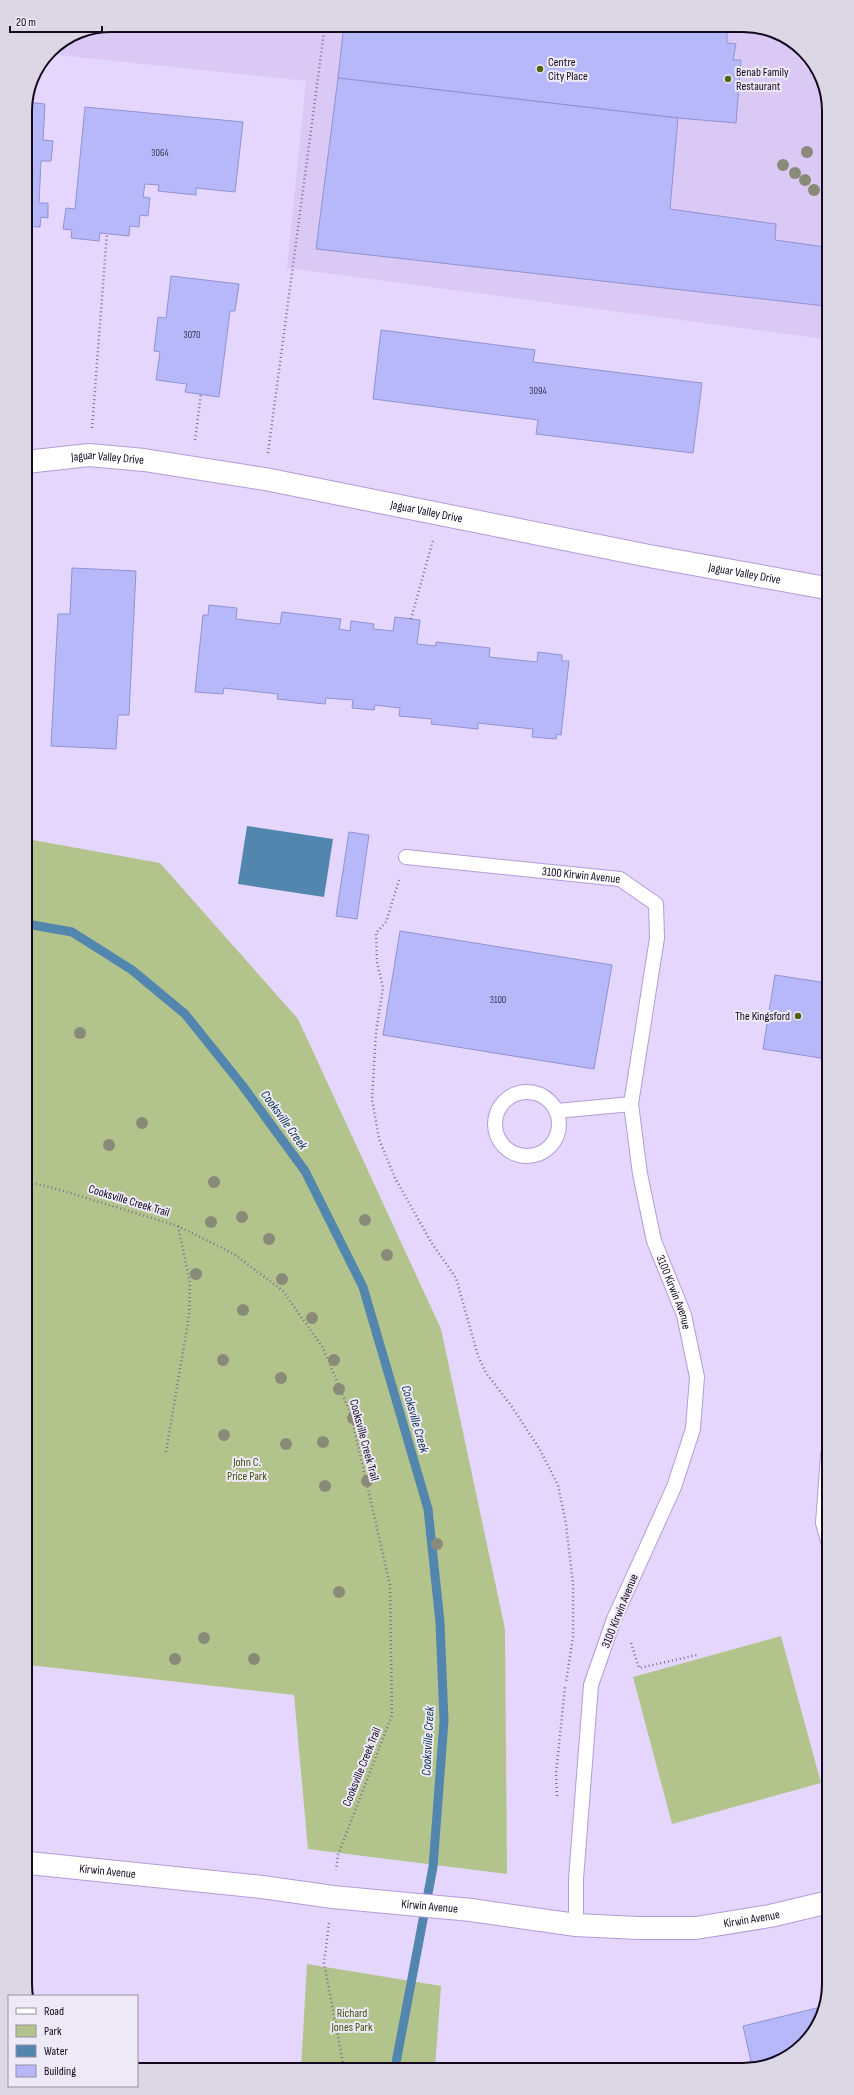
<svg xmlns="http://www.w3.org/2000/svg" width="854" height="2095" font-family="'Sofia Sans Condensed',sans-serif">
  <rect width="100%" height="100%" fill="#e5d6fd"/>
  <polygon fill="#dac9f5" points="111,25 749,25 796,43 825,84 825,339 287,268 306,81 48,54 50,50 78,31"/>
  <g fill="#b2c48c">
    <polygon points="27,839 160,863 298,1019 441,1329 505,1629 507,1874 308,1849 294,1695 29,1665"/>
    <polygon points="781,1636 821,1783 672,1824 633,1677"/>
    <polygon points="307,1964 441,1986 435,2068 301,2069"/>
  </g>
  <polygon fill="#5386ae" points="247,826 333,839 324,897 238,884"/>
  <g fill="none" stroke-linecap="round" stroke-linejoin="round">
    <polyline stroke="#5386ae" stroke-width="9" points="27,924 72,932 132,970 185,1014 242,1085 305,1171 363,1287 428,1509 440,1622 444,1721 433,1867 395,2068"/>
  </g>
  <g fill="#b6b8f9" stroke="#9192d1">
    <polygon points="344,25 737,25 737,31 727,31 727,43 736,44 733,60 741,60 736,123 678,118 338,78"/>
    <polygon points="338,78 678,118 670,209 776,224 775,240 825,247 825,306 316,249"/>
    <polygon points="26,102 45,104 43,140 53,141 51,161 41,161 39,203 48,203 48,218 41,217 40,227 25,226"/>
    <polygon points="85,107 243,122 235,192 196,188 196,195 158,191 159,185 145,184 143,197 150,198 148,216 140,215 139,227 130,226 129,236 100,233 99,241 71,238 72,230 63,229 66,208 75,209"/>
    <polygon points="171,276 239,284 235,311 230,311 219,397 185,392 187,384 156,380 160,352 154,351 158,317 166,318"/>
    <polygon points="381,330 535,350 533,362 702,383 693,453 536,434 538,420 373,399"/>
    <polygon points="72,568 136,571 129,715 118,715 116,749 51,746 58,614 70,614"/>
    <polygon points="209,605 237,608 236,619 280,624 282,612 341,619 339,629 350,631 351,621 374,624 373,629 393,631 395,617 420,620 417,644 436,646 436,642 490,648 489,657 537,662 538,652 562,655 562,661 569,661 561,735 557,734 556,739 532,737 533,729 478,723 478,729 431,724 432,719 399,716 400,708 375,705 374,710 352,708 353,700 326,698 325,704 277,699 278,694 224,688 223,694 195,692 203,615 208,615"/>
    <polygon points="349,832 369,835 357,919 336,916"/>
    <polygon points="400,931 612,965 594,1069 383,1035"/>
    <polygon points="775,975 827,983 827,1059 763,1049"/>
    <polygon points="821,2007 811,2036 770,2066 752,2066 743,2026"/>
  </g>
  <g fill="none" stroke-linecap="round" stroke-linejoin="round">
    <g stroke="#b49bd9" stroke-width="16">
      <g id="lane">
        <path id="s1" d="M406 857 620 879 656 904 657 938 631 1104 640 1174 654 1241 684 1315 697 1377 693 1429 674 1487 614 1619 591 1685 576 1879V1925"/>
        <circle cx="527" cy="1124" r="32"/>
        <polyline points="557,1111 631,1104"/>
        <polyline points="828,1455 823,1523 828,1541"/>
      </g>
    </g>
    <g stroke="#b49bd9" stroke-width="24">
      <g id="street">
        <path id="s2" d="M26 462 89 455 144 460 265 479 649 556 826 588"/>
      </g>
    </g>
    <g stroke="#b49bd9" stroke-width="24">
      <g id="secondary">
        <path id="s3" d="M29 1863 262 1887 333 1897 471 1910 576 1925 638 1928H696L770 1916 829 1902"/>
      </g>
    </g>
    <g stroke="#7e7190" stroke-width="2.5" stroke-dasharray="1 3" stroke-linecap="butt">
      <polyline points="92,428 107,233"/>
      <polyline points="195,440 201,394"/>
      <polyline points="268,453 325,25"/>
      <polyline points="411,619 433,540"/>
      <polyline points="399,880 386,922 376,933 377,962 383,988 376,1032 372,1099 379,1139 395,1178 431,1242 456,1278 478,1356 486,1373 510,1404 539,1448 558,1485 566,1524 573,1584 573,1637 566,1682"/>
      <polyline points="28,1182 50,1187 178,1226 234,1254 283,1291 323,1348 351,1415 390,1585 392,1715 338,1855 336,1870"/>
      <polyline points="166,1452 189,1316 190,1283 178,1226"/>
      <polyline points="631,1643 639,1668 697,1655"/>
      <polyline points="557,1796 556,1774 565,1687"/>
      <polyline points="329,1923 324,1963 344,2068"/>
    </g>
    <use href="#lane" stroke="#fff" stroke-width="14"/>
    <use href="#street" stroke="#fff" stroke-width="22"/>
    <use href="#secondary" stroke="#fff" stroke-width="22"/>
  </g>
  <g fill="#898b78">
    <circle cx="807" cy="152" r="6"/>
    <circle cx="783" cy="165" r="6"/>
    <circle cx="795" cy="173" r="6"/>
    <circle cx="805" cy="180" r="6"/>
    <circle cx="814" cy="190" r="6"/>
    <circle cx="80" cy="1033" r="6"/>
    <circle cx="142" cy="1123" r="6"/>
    <circle cx="109" cy="1145" r="6"/>
    <circle cx="214" cy="1182" r="6"/>
    <circle cx="242" cy="1217" r="6"/>
    <circle cx="365" cy="1220" r="6"/>
    <circle cx="211" cy="1222" r="6"/>
    <circle cx="269" cy="1239" r="6"/>
    <circle cx="387" cy="1255" r="6"/>
    <circle cx="196" cy="1274" r="6"/>
    <circle cx="282" cy="1279" r="6"/>
    <circle cx="243" cy="1310" r="6"/>
    <circle cx="312" cy="1318" r="6"/>
    <circle cx="223" cy="1360" r="6"/>
    <circle cx="334" cy="1360" r="6"/>
    <circle cx="281" cy="1378" r="6"/>
    <circle cx="339" cy="1389" r="6"/>
    <circle cx="353" cy="1418" r="6"/>
    <circle cx="224" cy="1435" r="6"/>
    <circle cx="323" cy="1442" r="6"/>
    <circle cx="286" cy="1444" r="6"/>
    <circle cx="367" cy="1481" r="6"/>
    <circle cx="325" cy="1486" r="6"/>
    <circle cx="437" cy="1544" r="6"/>
    <circle cx="339" cy="1592" r="6"/>
    <circle cx="204" cy="1638" r="6"/>
    <circle cx="175" cy="1659" r="6"/>
    <circle cx="254" cy="1659" r="6"/>
  </g>
  <g fill="#50640e" stroke="#eee9f6" stroke-width="1.5">
    <circle cx="540" cy="69" r="4"/>
    <circle cx="728" cy="79" r="4"/>
    <circle cx="798" cy="1016" r="4"/>
  </g>
  <g text-anchor="middle" dominant-baseline="central" stroke-width="4" stroke-linejoin="round" paint-order="stroke">
    <g font-size="10" fill="#3c3556">
      <text x="160" y="153">3064</text>
      <text x="192" y="335">3070</text>
      <text x="538" y="391">3094</text>
      <text x="498" y="1000">3100</text>
    </g>
    <g font-size="12" fill="#13091f" stroke="#eee9f6" text-anchor="start">
      <text x="548" y="62">Centre<tspan x="548" dy="14">City Place</tspan></text>
      <text x="736" y="72">Benab Family<tspan x="736" dy="14">Restaurant</tspan></text>
      <text x="790" y="1016" text-anchor="end">The Kingsford</text>
    </g>
    <g font-size="12" fill="#13091f" stroke="#eee9f6">
      <text stroke="none"><textPath href="#s2" startOffset="82">Jaguar Valley Drive</textPath></text>
      <text stroke="none"><textPath href="#s2" startOffset="406">Jaguar Valley Drive</textPath></text>
      <text stroke="none"><textPath href="#s2" startOffset="730">Jaguar Valley Drive</textPath></text>
      <text stroke="none"><textPath href="#s1" startOffset="176">3100 Kirwin Avenue</textPath></text>
      <text transform="translate(129 1201) rotate(17)">Cooksville Creek Trail</text>
      <text stroke="none"><textPath href="#s1" startOffset="655">3100 Kirwin Avenue</textPath></text>
      <text transform="translate(364 1440) rotate(75)">Cooksville Creek Trail</text>
      <text transform="translate(620 1611) rotate(-68)">3100 Kirwin Avenue</text>
      <text transform="translate(362 1767) rotate(-68)">Cooksville Creek Trail</text>
      <text stroke="none"><textPath href="#s3" startOffset="79">Kirwin Avenue</textPath></text>
      <text stroke="none"><textPath href="#s3" startOffset="403">Kirwin Avenue</textPath></text>
      <text stroke="none"><textPath href="#s3" startOffset="727">Kirwin Avenue</textPath></text>
    </g>
    <g font-size="12" fill="#3e4e0b" stroke="#eee9f6">
      <text x="247" y="1462">John C.<tspan x="247" dy="14">Price Park</tspan></text>
      <text x="352" y="2013">Richard<tspan x="352" dy="14">Jones Park</tspan></text>
    </g>
    <g font-size="13" font-style="italic" fill="#06314d" stroke="#eee9f6">
      <text transform="translate(284 1120) rotate(54)">Cooksville Creek</text>
      <text transform="translate(415 1419) rotate(74)">Cooksville Creek</text>
      <text transform="translate(428 1741) rotate(-87)">Cooksville Creek</text>
    </g>
  </g>
  <path d="M0 0H854V2095H0ZM111 32H743A79 79 0 0 1 822 111V1984A79 79 0 0 1 743 2063H111A79 79 0 0 1 32 1984V111A79 79 0 0 1 111 32Z" fill="#dcd7e5" fill-rule="evenodd"/>
  <path fill="none" stroke="#13091f" stroke-width="2" d="M111 32H743A79 79 0 0 1 822 111V1984A79 79 0 0 1 743 2063H111A79 79 0 0 1 32 1984V111A79 79 0 0 1 111 32Z"/>
  <rect x="8" y="1995" width="130" height="92" fill="#eee9f6" stroke="#968fa0"/>
  <rect x="16" y="2008" width="20" height="6" fill="#ffffff" stroke="#968fa0"/>
  <text x="44" y="2015" font-size="12" fill="#13091f">Road</text>
  <rect x="16" y="2025" width="20" height="12" fill="#b2c48c" stroke="#968fa0"/>
  <text x="44" y="2035" font-size="12" fill="#13091f">Park</text>
  <rect x="16" y="2045" width="20" height="12" fill="#5386ae" stroke="#968fa0"/>
  <text x="44" y="2055" font-size="12" fill="#13091f">Water</text>
  <rect x="16" y="2065" width="20" height="12" fill="#b6b8f9" stroke="#968fa0"/>
  <text x="44" y="2075" font-size="12" fill="#13091f">Building</text>
  <path d="M10 26v6h92v-6" fill="none" stroke="#13091f" stroke-width="2"/>
  <text x="16" y="26" font-size="12" fill="#13091f" stroke="#eee9f6" stroke-width="3" paint-order="stroke">20 m</text>
</svg>
